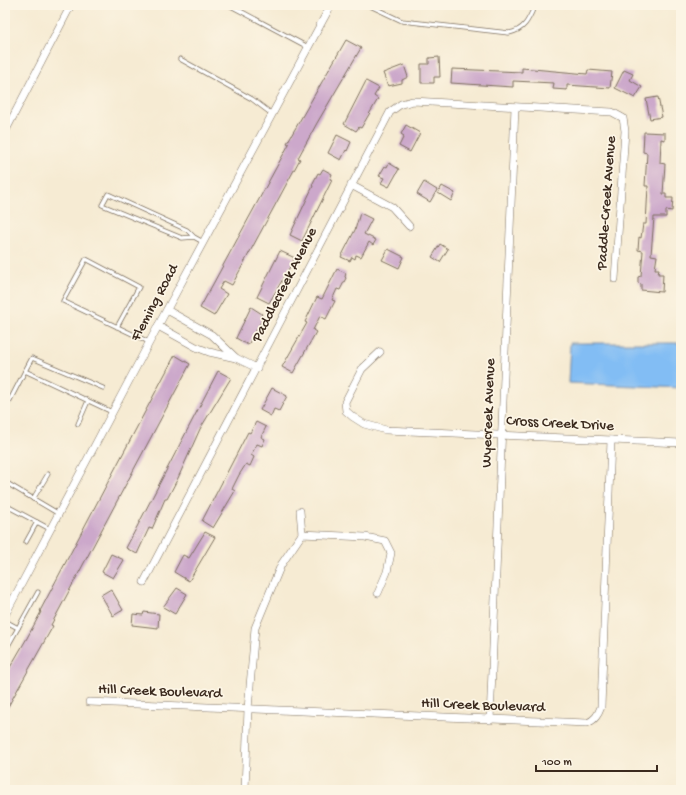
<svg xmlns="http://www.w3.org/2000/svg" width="686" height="795" font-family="'Gochi Hand',sans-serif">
  <rect width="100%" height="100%" fill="#fcf5e5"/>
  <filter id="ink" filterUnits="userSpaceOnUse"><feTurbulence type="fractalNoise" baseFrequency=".025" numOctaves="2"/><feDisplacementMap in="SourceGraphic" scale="8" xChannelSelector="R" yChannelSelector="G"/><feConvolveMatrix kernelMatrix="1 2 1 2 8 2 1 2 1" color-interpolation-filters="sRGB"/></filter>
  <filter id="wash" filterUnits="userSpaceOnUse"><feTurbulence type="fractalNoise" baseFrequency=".012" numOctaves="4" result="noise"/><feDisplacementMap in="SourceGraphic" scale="16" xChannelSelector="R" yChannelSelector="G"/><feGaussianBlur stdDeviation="0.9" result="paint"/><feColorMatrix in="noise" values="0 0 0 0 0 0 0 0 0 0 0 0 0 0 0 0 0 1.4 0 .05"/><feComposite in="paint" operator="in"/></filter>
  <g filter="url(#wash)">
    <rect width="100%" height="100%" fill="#f6ebd3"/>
    <polygon fill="#82bdf4" stroke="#5e7489" points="570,343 681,343 681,388 568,383"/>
    <g id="blocks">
      <g fill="#cca8cb">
        <polygon points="346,40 361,48 317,123 298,158 300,159 232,285 224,281 219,289 227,294 214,316 200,308 289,144 287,143"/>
        <polygon points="439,57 440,77 434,77 434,83 421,83 421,64 429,64 429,58"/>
        <polygon points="404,65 408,77 402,80 402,83 388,86 383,73"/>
        <polygon points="522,68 587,74 588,70 612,72 610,88 567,85 567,90 553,89 554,83 513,81 513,87 451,83 452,69 522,72"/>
        <polygon points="624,70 633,74 630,80 642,87 635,98 615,88"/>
        <polygon points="366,81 379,88 374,96 378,99 361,128 359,127 356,131 344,124"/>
        <polygon points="658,97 662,117 650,119 646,99"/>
        <polygon points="406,125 420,133 410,152 399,146 404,136 401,134"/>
        <polygon points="644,132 665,133 665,140 661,139 660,163 665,164 663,194 666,194 666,198 673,198 672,211 666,210 666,217 654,217 651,255 657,256 655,269 659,269 658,274 663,274 662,292 641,290 641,284 638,283 638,277 641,276 643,251 638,250 639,237 641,238 643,224 646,224 648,186 645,186 647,153 643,152"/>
        <polygon points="337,135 351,142 347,151 346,150 341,160 328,153"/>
        <polygon points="389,163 399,169 389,187 381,183 384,178 379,176 385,166 387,167"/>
        <polygon points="323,169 332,174 330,179 332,180 302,241 290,235 313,186 312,185 318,173 320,174"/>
        <polygon points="424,182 437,190 430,202 417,194"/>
        <polygon points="442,186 455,193 451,201 438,193"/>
        <polygon points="360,213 372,219 364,234 376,240 373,245 369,242 361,257 356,255 355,259 352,257 350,261 341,257 355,230"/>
        <polygon points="440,244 448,249 440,262 432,257"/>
        <polygon points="388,249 404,257 399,268 382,260"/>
        <polygon points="280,251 295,258 269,303 257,297"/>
        <polygon points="337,269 346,273 345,277 346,278 340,290 337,289 332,300 335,301 326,319 320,316 313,330 316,332 293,373 282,367 307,323 305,322 317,297 322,299"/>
        <polygon points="251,307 262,314 260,317 263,318 248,345 236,338"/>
        <polygon points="175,355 190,364 51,625 53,626 5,712 5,676 27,638 41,612 40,611"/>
        <polygon points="218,371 231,378 200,429 178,478 167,499 165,499 152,529 149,528 137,554 126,548"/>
        <polygon points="272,388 287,396 279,411 274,409 271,416 260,410"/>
        <polygon points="256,422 266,427 261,437 265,439 262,446 257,444 251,455 254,457 250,466 246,464 239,475 232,489 235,491 213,528 202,521 248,432 250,433"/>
        <polygon points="205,532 215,537 189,581 174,572 183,555 189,558"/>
        <polygon points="111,554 124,560 113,578 102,572"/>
        <polygon points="177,588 187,594 175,614 163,607"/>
        <polygon points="111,589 123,610 113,616 101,595"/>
        <polygon points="144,612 159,614 158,628 132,625 133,614 143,615"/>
      </g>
    </g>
  </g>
  <g filter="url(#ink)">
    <use href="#blocks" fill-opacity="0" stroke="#7c6e5d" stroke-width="1"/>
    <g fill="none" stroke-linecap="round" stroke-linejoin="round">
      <g stroke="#7c6e5d" stroke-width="5">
        <g id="service">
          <polyline points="229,5 308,47"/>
          <path d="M368 5 402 21 509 33C525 30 529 19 535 5"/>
          <polyline points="180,59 252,99 272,114"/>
          <polyline points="194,237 182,238 102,205 108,194 187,230 194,237 203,242"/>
          <polyline points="117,327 139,287 86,259 63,301 149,342"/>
          <polyline points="25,371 32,358 103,388"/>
          <polyline points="9,402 25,371 112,412"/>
          <polyline points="78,424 88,401"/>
          <polyline points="681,443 681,437"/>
          <polyline points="5,482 59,514"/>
          <polyline points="33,499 48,474"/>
          <polyline points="5,505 50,529"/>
          <polyline points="26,542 37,522"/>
          <polyline points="5,621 18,628 38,592"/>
          <polyline points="5,651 18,628"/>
        </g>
      </g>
      <g stroke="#7c6e5d" stroke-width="8">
        <g id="minor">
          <polyline points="5,132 71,5"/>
          <polyline points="351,185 392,207 409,226"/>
          <polyline points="167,310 212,335 236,358"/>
          <polyline points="158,326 196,347 209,352 236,358 257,368"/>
          <polyline points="380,352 362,369 345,402 346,411 353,417 364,424 386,430 681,443"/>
          <polyline points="300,511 302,534"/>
          <polyline points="144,582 390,112 401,104 413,101 612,112 623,118 625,131 615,279"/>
          <polyline points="5,615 158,326 331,5"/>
          <path d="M89 702 587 723C595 720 598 715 601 707L611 440"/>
          <polyline points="490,720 515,107"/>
          <polyline points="245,790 248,709 255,628 281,565 302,534 365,537 385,541 391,553 387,572 378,593"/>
        </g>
      </g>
      <use href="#service" stroke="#fff" stroke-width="3.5"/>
      <use href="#minor" stroke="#fff" stroke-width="7"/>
    </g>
  </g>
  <g text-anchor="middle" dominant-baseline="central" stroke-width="3.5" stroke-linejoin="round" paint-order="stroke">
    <g font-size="15" fill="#3b2a1e" stroke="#fcf5e5">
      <text transform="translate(607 203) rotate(-86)">Paddle-Creek Avenue</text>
      <text transform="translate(285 285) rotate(-63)">Paddlecreek Avenue</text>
      <text transform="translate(155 303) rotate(-62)">Fleming Road</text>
      <text transform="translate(489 413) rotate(-88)">Wyecreek Avenue</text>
      <text transform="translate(560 424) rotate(3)">Cross Creek Drive</text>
      <text transform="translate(160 692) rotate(2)">Hill Creek Boulevard</text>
      <text transform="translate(483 706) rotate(2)">Hill Creek Boulevard</text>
    </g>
  </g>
  <rect width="686" height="795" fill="none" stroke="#fcf5e5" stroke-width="20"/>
  <path d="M536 765v6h121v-6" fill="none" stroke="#3b2a1e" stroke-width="2"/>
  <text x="542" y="765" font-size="12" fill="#3b2a1e" stroke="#fcf5e5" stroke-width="3" paint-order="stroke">100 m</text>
</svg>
